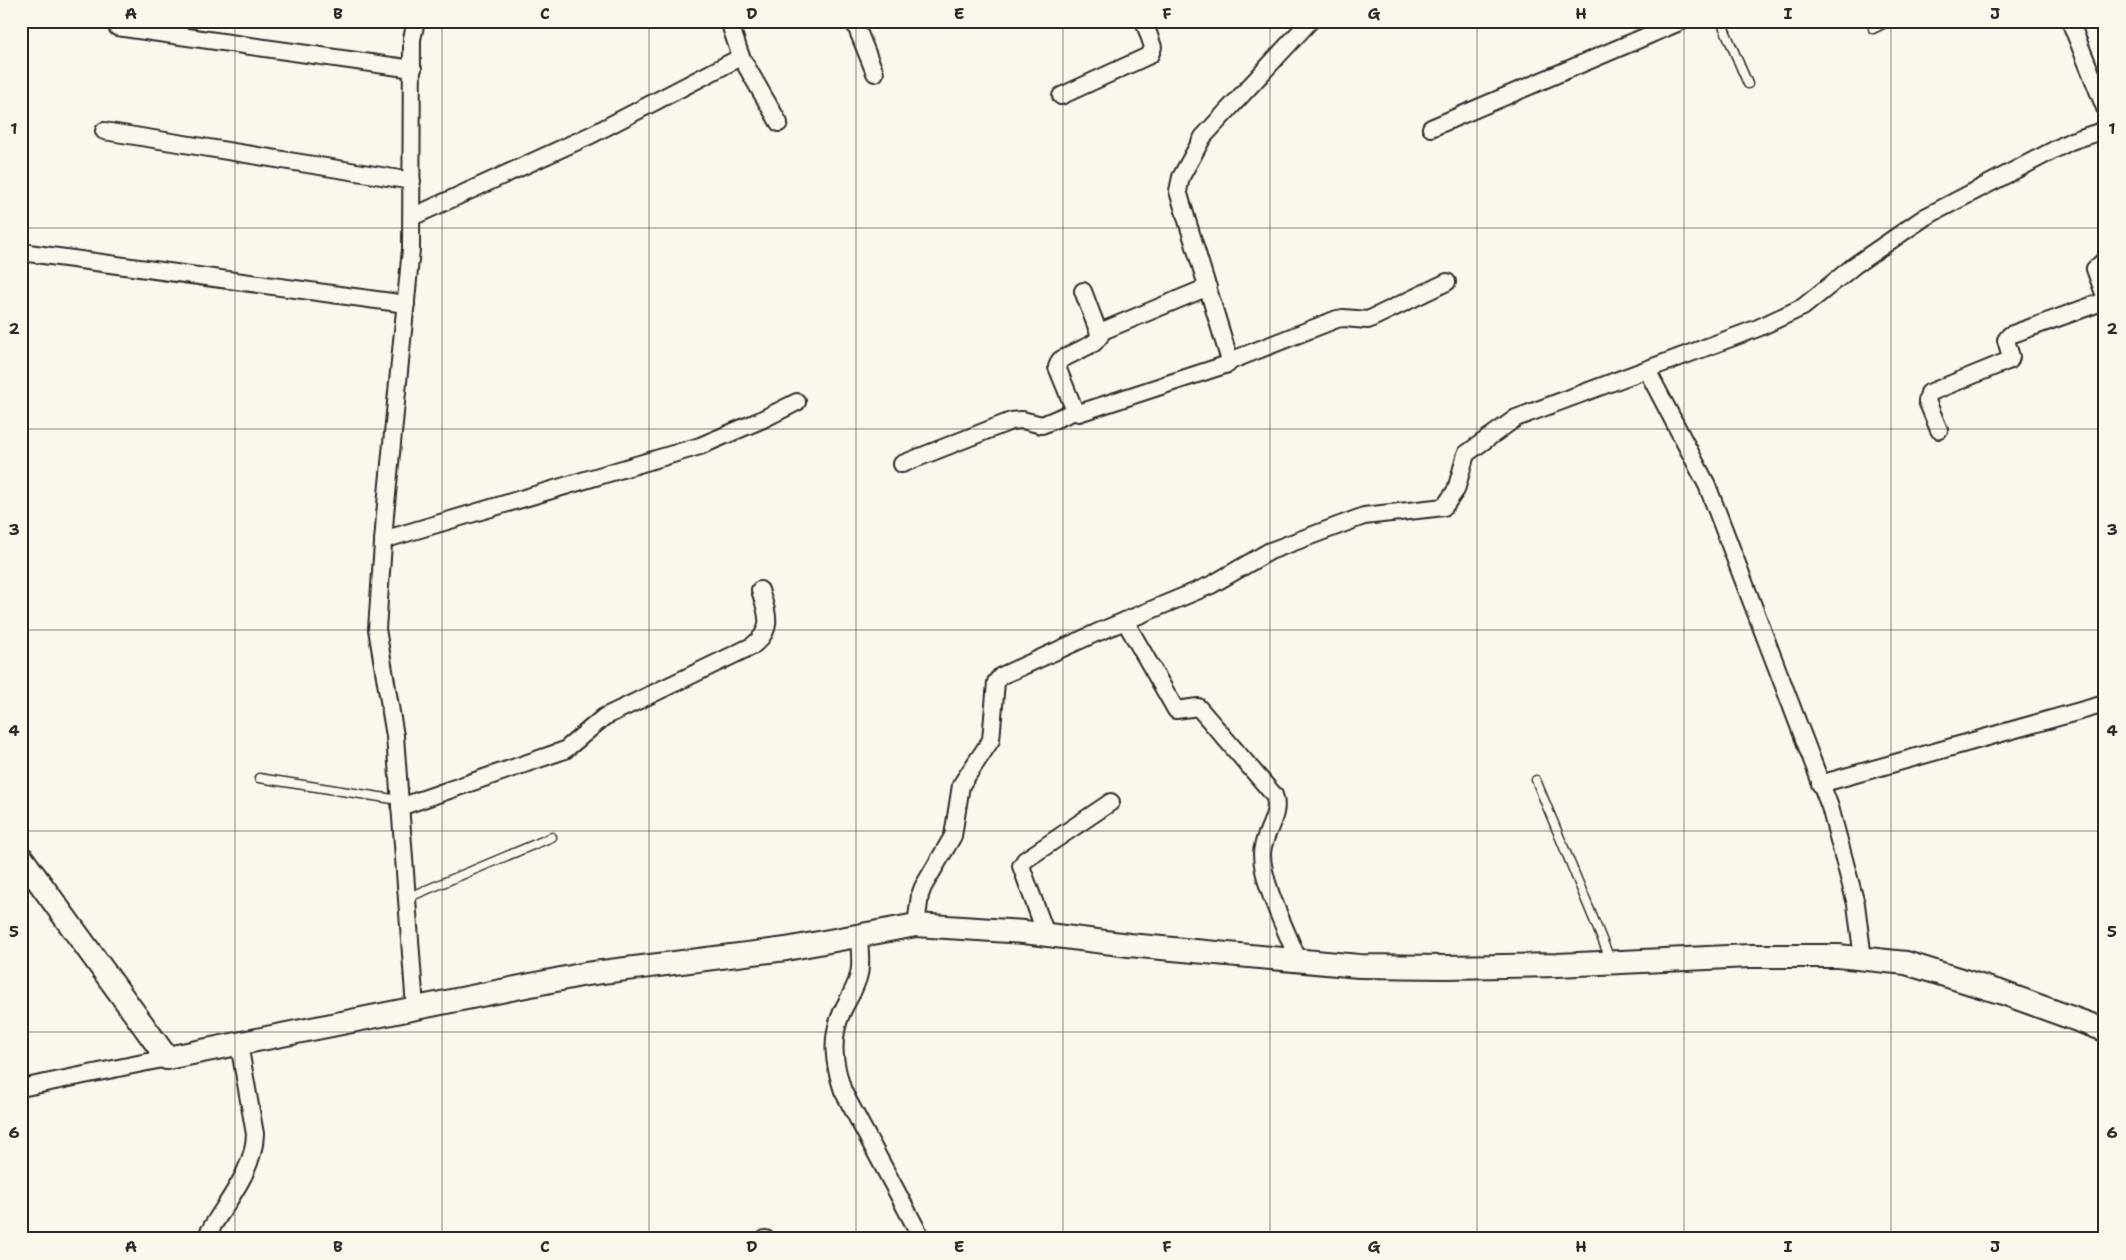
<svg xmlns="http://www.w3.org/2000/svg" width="2126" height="1260" font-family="'Shantell Sans',sans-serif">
  <rect width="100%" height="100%" fill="#fbf7ec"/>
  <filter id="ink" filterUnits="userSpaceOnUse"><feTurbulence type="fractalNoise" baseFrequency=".02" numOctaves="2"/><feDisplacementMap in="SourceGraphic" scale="10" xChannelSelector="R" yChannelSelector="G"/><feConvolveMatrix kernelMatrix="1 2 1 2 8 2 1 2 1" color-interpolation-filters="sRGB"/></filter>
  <g filter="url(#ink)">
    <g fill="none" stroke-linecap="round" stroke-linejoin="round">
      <g stroke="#2b2b2b" stroke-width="11">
        <g id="lane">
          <polyline points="1721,21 1748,84"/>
          <polyline points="1873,29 1889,21"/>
          <polyline points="259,778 399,800"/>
          <polyline points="1536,780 1611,961"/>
          <polyline points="407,898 552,837"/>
        </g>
      </g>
      <g stroke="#2b2b2b" stroke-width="20">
        <g id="street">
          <polyline points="854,21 875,73"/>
          <polyline points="2070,21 2105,108"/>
          <polyline points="117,27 413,69"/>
          <polyline points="741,57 779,123"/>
          <polyline points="1061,96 1150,55 1153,47 1144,21"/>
          <polyline points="1431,128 1682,21"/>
          <polyline points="104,131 412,181"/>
          <polyline points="412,217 591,135 741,57 729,21"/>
          <polyline points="21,252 406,304"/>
          <polyline points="1083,291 1100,336 1094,343 1060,360 1057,367 1075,411 1079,413 1228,364 1230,361 1178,191 1181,177 1203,137 1310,21"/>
          <polyline points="1100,332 1208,287"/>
          <polyline points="1230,361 1337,319 1343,318 1368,320 1447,282"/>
          <polyline points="1647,370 1707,485 1830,807 1856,904 1863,959"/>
          <polyline points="1939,430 1927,401 1929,393 2010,360 2011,357 2006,340 2010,335 2102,302 2105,296 2095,269 2105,260"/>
          <polyline points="902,464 1011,421 1022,420 1042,425 1075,411"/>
          <polyline points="383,540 700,446 761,420 797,402"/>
          <path d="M1125 621 1176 710 1198 707 1274 795C1282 815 1262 834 1262 854 1262 884 1287 931 1298 960"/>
          <polyline points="1820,784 2105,704"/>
          <path d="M400 807 565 750 604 717 752 646C775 629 767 613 760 590"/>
          <polyline points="916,925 920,895 923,887 953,836 961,785 991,740 996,682 1001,676 1096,633 1211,585 1270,551 1364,516 1444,507 1456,490 1466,454 1516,418 1758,328 1803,307 1855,265 1925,217 2071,141 2105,130"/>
          <polyline points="1046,934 1021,866 1025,860 1111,802"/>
          <path d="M859 936C859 948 862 962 859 974 856 988 848 999 842 1012 830 1039 834 1064 843 1091L922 1239"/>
          <polyline points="415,1008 395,736 377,629 385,515 411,249 412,39 416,21"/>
          <polyline points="21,1088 167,1058"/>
          <path d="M205 1239C223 1205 254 1173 255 1134L239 1044"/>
          <polyline points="765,1239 766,1239"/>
        </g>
      </g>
      <g stroke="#2b2b2b" stroke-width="26">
        <polyline id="secondary" points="21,857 167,1058 586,974 786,949 916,925 1024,932 1129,945 1359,966 1446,967 1557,965 1750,956 1838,956 1906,963 2003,993 2105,1030"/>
      </g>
      <use href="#lane" stroke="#fbf7ec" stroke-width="8"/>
      <use href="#street" stroke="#fbf7ec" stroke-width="16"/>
      <use href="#secondary" stroke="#fbf7ec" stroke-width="22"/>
    </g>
  </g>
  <path fill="none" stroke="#2b2b2b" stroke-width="1" stroke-opacity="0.55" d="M235 21V1239M442 21V1239M649 21V1239M856 21V1239M1063 21V1239M1270 21V1239M1477 21V1239M1684 21V1239M1891 21V1239M21 228H2105M21 429H2105M21 630H2105M21 831H2105M21 1032H2105"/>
  <rect width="2126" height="1260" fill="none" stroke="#fbf7ec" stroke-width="55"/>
  <rect x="28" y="28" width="2070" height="1204" fill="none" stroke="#2b2b2b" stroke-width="2"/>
  <g font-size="16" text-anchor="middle" font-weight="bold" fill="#2b2b2b">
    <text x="131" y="19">A</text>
    <text x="338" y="19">B</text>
    <text x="545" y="19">C</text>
    <text x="752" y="19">D</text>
    <text x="959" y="19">E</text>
    <text x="1167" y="19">F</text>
    <text x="1374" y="19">G</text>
    <text x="1581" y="19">H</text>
    <text x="1788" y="19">I</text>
    <text x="1995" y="19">J</text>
    <text x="14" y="134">1</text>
    <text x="2112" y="134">1</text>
    <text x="14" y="334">2</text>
    <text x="2112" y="334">2</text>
    <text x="14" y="535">3</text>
    <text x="2112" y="535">3</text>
    <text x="14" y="736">4</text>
    <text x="2112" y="736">4</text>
    <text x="14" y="937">5</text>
    <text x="2112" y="937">5</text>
    <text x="14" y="1138">6</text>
    <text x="2112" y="1138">6</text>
    <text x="131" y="1252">A</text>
    <text x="338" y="1252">B</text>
    <text x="545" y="1252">C</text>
    <text x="752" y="1252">D</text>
    <text x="959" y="1252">E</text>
    <text x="1167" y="1252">F</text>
    <text x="1374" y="1252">G</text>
    <text x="1581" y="1252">H</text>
    <text x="1788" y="1252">I</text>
    <text x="1995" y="1252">J</text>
  </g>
</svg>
